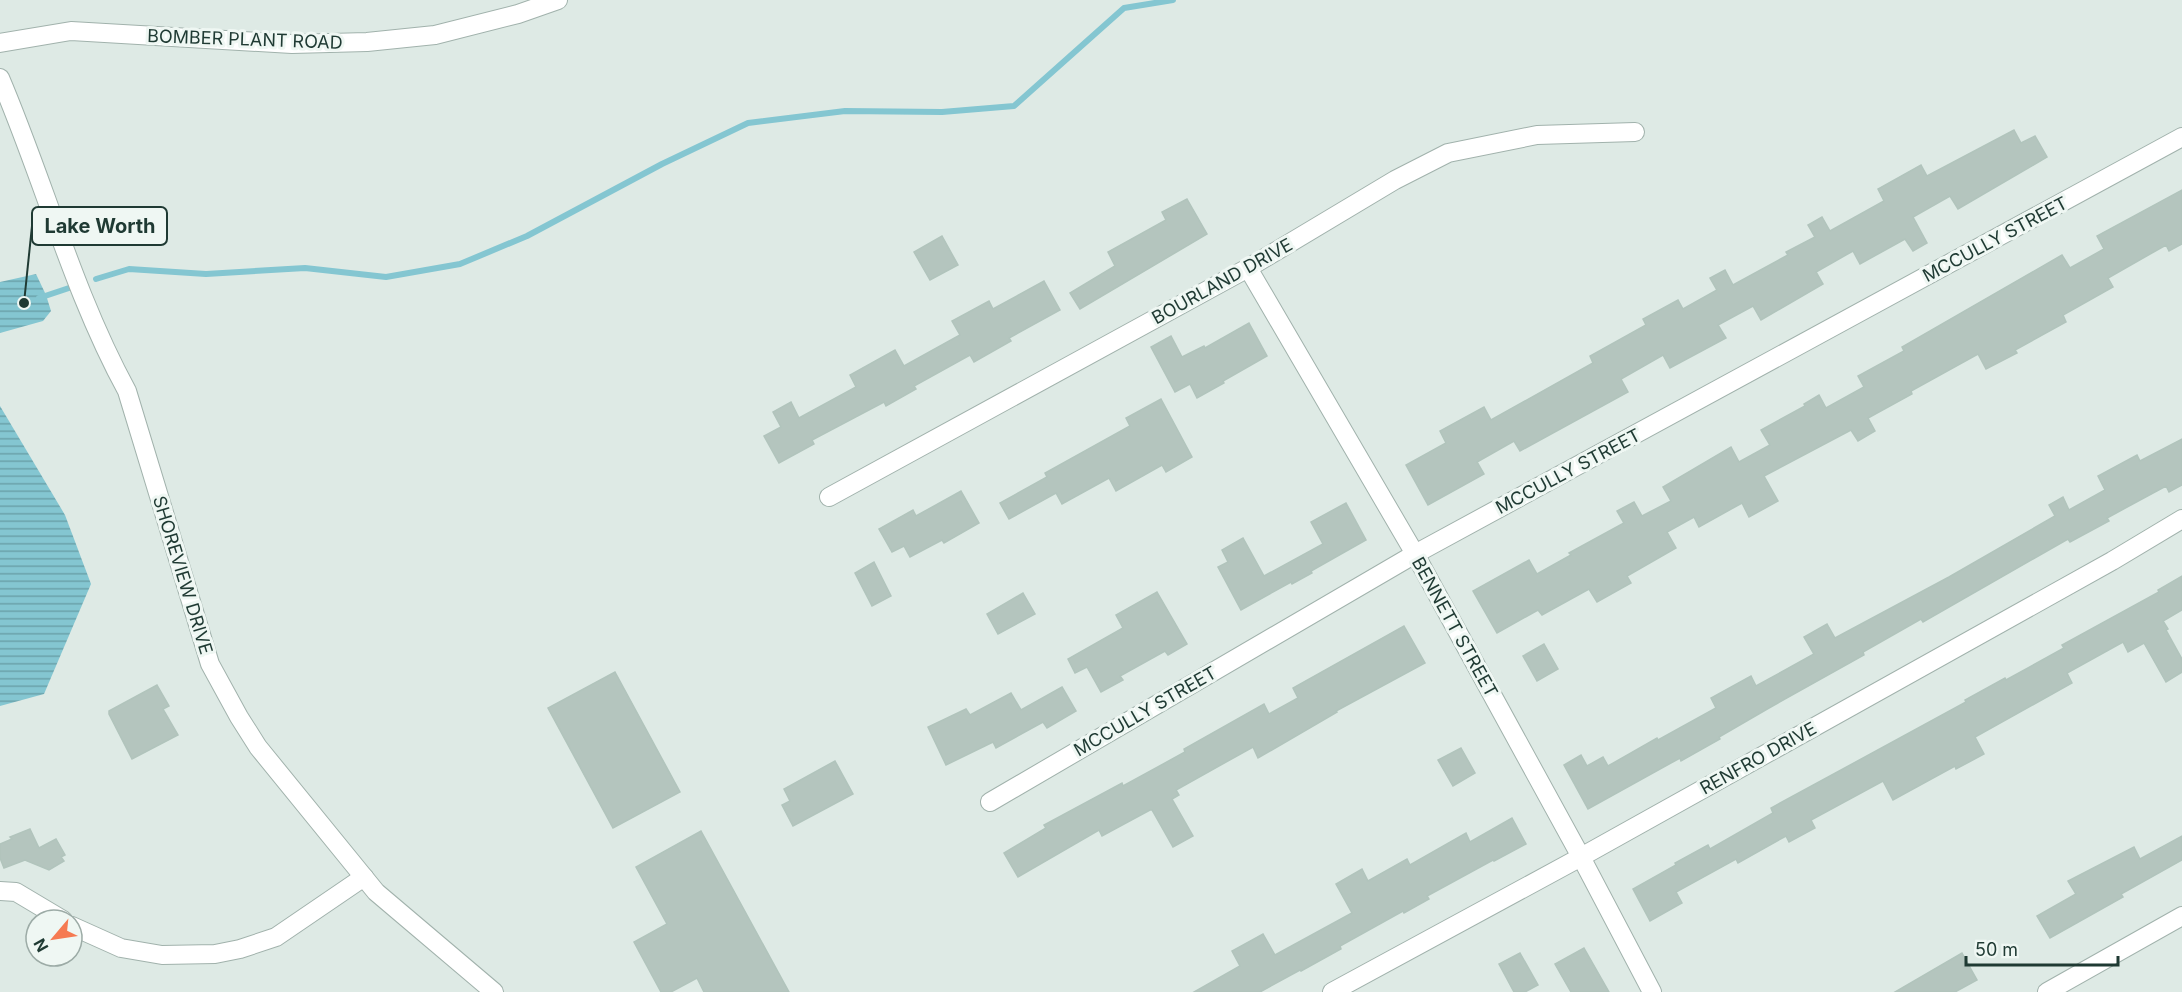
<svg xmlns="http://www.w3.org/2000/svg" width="2182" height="992" font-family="Inter,sans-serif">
  <defs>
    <pattern id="water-rules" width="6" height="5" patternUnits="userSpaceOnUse" patternTransform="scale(1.5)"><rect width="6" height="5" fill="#84c6d1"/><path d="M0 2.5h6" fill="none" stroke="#6ba2aa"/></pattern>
  </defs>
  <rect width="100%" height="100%" fill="#deeae5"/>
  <g fill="url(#water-rules)">
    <polygon points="36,274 46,295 51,311 43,321 0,333 0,282"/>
    <polygon points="0,406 65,515 91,584 44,694 0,706"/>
  </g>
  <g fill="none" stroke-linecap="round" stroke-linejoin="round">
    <g stroke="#84c6d1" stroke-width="6">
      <polyline points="96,279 129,269 206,274 305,268 386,277 460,264 527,236 662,164 748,123 845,111 942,112 1014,106 1124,8 1173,0"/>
      <polyline points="39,298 69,288"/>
    </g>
  </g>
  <g fill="#b4c5be" stroke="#b1c4bc" stroke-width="1.5">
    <polygon points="2014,130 2021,143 2035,136 2047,157 1958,209 1950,196 1913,217 1927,243 1913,251 1905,239 1860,264 1853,251 1816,272 1823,284 1761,320 1753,306 1718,325 1726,338 1670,368 1663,355 1621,379 1628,392 1520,451 1514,441 1477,462 1484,474 1428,505 1406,465 1446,443 1440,431 1484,407 1491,420 1593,363 1590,356 1646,325 1643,319 1678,300 1683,309 1717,290 1710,278 1725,270 1733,285 1788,255 1786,252 1815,237 1808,225 1822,217 1830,231 1884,201 1878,189 1921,165 1927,176"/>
    <polygon points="2182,190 2182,244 2169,251 2166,245 2108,278 2113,287 2063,315 2066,322 2015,350 2017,353 1986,369 1978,354 1911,391 1912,394 1868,418 1875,431 1858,441 1851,430 1764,476 1778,501 1749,517 1742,503 1699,527 1694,517 1667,532 1676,548 1627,576 1631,583 1597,602 1589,589 1542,615 1538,610 1497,633 1473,591 1529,560 1537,574 1571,555 1569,553 1624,523 1617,511 1634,502 1642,516 1671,501 1663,487 1731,447 1739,462 1770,445 1761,430 1805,406 1804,404 1819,395 1826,408 1864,387 1858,376 1904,351 1902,347 2062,255 2070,268 2104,249 2097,236"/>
    <polygon points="1187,199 1207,234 1080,309 1070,293 1115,266 1108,252 1166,220 1162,212"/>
    <polygon points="942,236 958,265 930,280 914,252"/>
    <polygon points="1044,281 1060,310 1009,338 1011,341 974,362 970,355 914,386 916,389 886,406 884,402 812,440 814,444 779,463 764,436 781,427 773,412 791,402 799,418 856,387 850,375 895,350 904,366 960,335 952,321 989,301 993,309"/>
    <polygon points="1249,323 1267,356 1223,381 1224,383 1197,398 1190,384 1175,392 1151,347 1171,336 1182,357 1204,346 1205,348"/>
    <polygon points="1161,399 1192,457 1166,472 1162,465 1116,491 1109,478 1062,504 1056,493 1009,519 1000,503 1047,477 1045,473 1130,426 1126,418"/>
    <polygon points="2182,439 2182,485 2169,492 2166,486 2107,518 2109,521 2070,542 2068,539 1923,622 1921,619 1863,652 1864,655 1769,708 1719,737 1720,739 1681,761 1680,758 1588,809 1564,765 1581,755 1587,766 1603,757 1608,766 1657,738 1658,740 1716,708 1711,698 1751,676 1756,686 1814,654 1804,637 1827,624 1835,638 1949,577 2055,516 2049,505 2063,497 2069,510 2105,490 2098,476 2137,455 2140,461"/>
    <polygon points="961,491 979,523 944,543 942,540 910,557 904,546 892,552 879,529 913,510 916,516"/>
    <polygon points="1346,503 1366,540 1311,571 1312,573 1292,584 1291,582 1241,610 1218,567 1228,562 1222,550 1243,538 1264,576 1323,544 1311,522"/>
    <polygon points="874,562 891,596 872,606 855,573"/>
    <polygon points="2182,576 2182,610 2163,621 2168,629 2166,630 2182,659 2182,672 2166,682 2144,643 2128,652 2123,642 2067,673 2072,683 1975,737 1984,754 1956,769 1955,766 1893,800 1883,781 1811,820 1815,828 1789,842 1786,836 1738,863 1736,859 1676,892 1682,903 1650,921 1633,889 1676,865 1675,863 1708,845 1710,849 1773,813 1771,808 1966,702 1965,700 2005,678 2006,680 2064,648 2062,645 2159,592 2158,590"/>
    <polygon points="1157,592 1187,644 1168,655 1165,651 1120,676 1123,680 1101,692 1087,667 1075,673 1068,659 1123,628 1116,615"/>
    <polygon points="1023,593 1035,614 998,634 987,614"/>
    <polygon points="1404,626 1425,663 1336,711 1337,712 1258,758 1253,747 1176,790 1179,795 1172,799 1193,836 1173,847 1152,810 1150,810 1102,836 1099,830 1018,877 1004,853 1046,828 1044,825 1122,783 1123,786 1185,752 1184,749 1264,704 1269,714 1298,698 1293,688"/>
    <polygon points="1544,644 1558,669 1537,681 1523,656"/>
    <polygon points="615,672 680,792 613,828 548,708"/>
    <polygon points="157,685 169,706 163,709 178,735 132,759 109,714 109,711"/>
    <polygon points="1062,687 1076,711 1047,728 1043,722 996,748 993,742 946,765 928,727 966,709 970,715 1011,693 1021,710"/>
    <polygon points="1461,748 1475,773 1453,786 1438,760"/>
    <polygon points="835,761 853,794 793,826 782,805 790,801 784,789"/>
    <polygon points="1512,818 1526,844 1494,861 1493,860 1427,896 1429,899 1404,913 1403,911 1340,946 1341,949 1301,971 1300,970 1260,992 1194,992 1240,966 1232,951 1263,934 1275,955 1352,913 1336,884 1362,869 1368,881 1407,859 1410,865 1466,833 1470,842"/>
    <polygon points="30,829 39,848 56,839 65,855 61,857 64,861 49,870 25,860 4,868 0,858 0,844 12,839 10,837"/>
    <polygon points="701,831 789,992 704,992 697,978 671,992 661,992 634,942 667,924 636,867"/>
    <polygon points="2182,836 2182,860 2121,894 2123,897 2050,938 2037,916 2076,894 2068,881 2134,847 2140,859"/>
    <polygon points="1584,948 1609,992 1571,992 1555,964"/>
    <polygon points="1520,953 1538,985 1525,992 1514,992 1499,964"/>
    <polygon points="1962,953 1977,980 1955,992 1895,992"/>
  </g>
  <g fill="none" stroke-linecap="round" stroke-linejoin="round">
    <g stroke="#a1b2ac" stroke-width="20">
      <g id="minor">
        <polyline points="1248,268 1415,554 1581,857 1652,992"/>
        <polyline points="829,497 1248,268 1395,180 1448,153 1537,135 1635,132"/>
        <polyline points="990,802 1415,554 2182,137"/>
        <polyline points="0,891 16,892 63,920"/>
        <polyline points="72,926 121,948 162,955 215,954 240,949 276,937 364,877"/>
        <polyline points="1332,992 1581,857 2112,561 2182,519"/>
        <polyline points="2047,992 2182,916"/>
      </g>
    </g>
    <g stroke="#a1b2ac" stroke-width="20">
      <g id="tertiary">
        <polyline points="0,43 71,31 292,44 367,42 435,35 518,14 558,0"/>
        <path d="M0 78C44 181 73 292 127 391L210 664 239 717 258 747 376 892 494 992"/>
      </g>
    </g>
    <use href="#minor" stroke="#fff" stroke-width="18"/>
    <use href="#tertiary" stroke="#fff" stroke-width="18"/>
  </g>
  <g text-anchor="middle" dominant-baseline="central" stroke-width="6" stroke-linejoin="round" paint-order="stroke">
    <g font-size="18" fill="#1f3a33" stroke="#eff7f3">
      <text transform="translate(245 39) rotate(2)">BOMBER PLANT ROAD</text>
      <text transform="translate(1995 239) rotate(-28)">MCCULLY STREET</text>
      <text transform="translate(1222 281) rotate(-29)">BOURLAND DRIVE</text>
      <text transform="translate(1568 471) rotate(-28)">MCCULLY STREET</text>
      <text transform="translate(183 575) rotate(73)">SHOREVIEW DRIVE</text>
      <text transform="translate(1455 627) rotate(61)">BENNETT STREET</text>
      <text transform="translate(1145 711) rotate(-30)">MCCULLY STREET</text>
      <text transform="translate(1758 758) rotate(-29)">RENFRO DRIVE</text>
    </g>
  </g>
  <path fill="none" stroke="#1f3a33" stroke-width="2" d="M24 303L32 226"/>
  <circle fill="#1f3a33" stroke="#eff7f3" stroke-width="2" cx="24" cy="303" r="6"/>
  <rect fill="#eff7f3" stroke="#1f3a33" stroke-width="2" x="32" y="207" width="135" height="38" rx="6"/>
  <g font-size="20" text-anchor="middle" font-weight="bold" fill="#1f3a33">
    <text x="100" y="233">Lake Worth</text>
  </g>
  <g transform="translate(54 938) rotate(241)"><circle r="28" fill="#eff7f3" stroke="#9caba6" stroke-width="1.5"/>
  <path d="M0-4.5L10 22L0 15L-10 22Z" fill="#f57a52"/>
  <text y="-9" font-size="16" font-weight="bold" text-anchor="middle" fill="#1f3a33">N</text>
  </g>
  <path d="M1966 956v9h152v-9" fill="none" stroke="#1f3a33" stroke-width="3"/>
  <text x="1975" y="956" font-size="18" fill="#1f3a33" stroke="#eff7f3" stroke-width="4.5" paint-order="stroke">50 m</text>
</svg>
